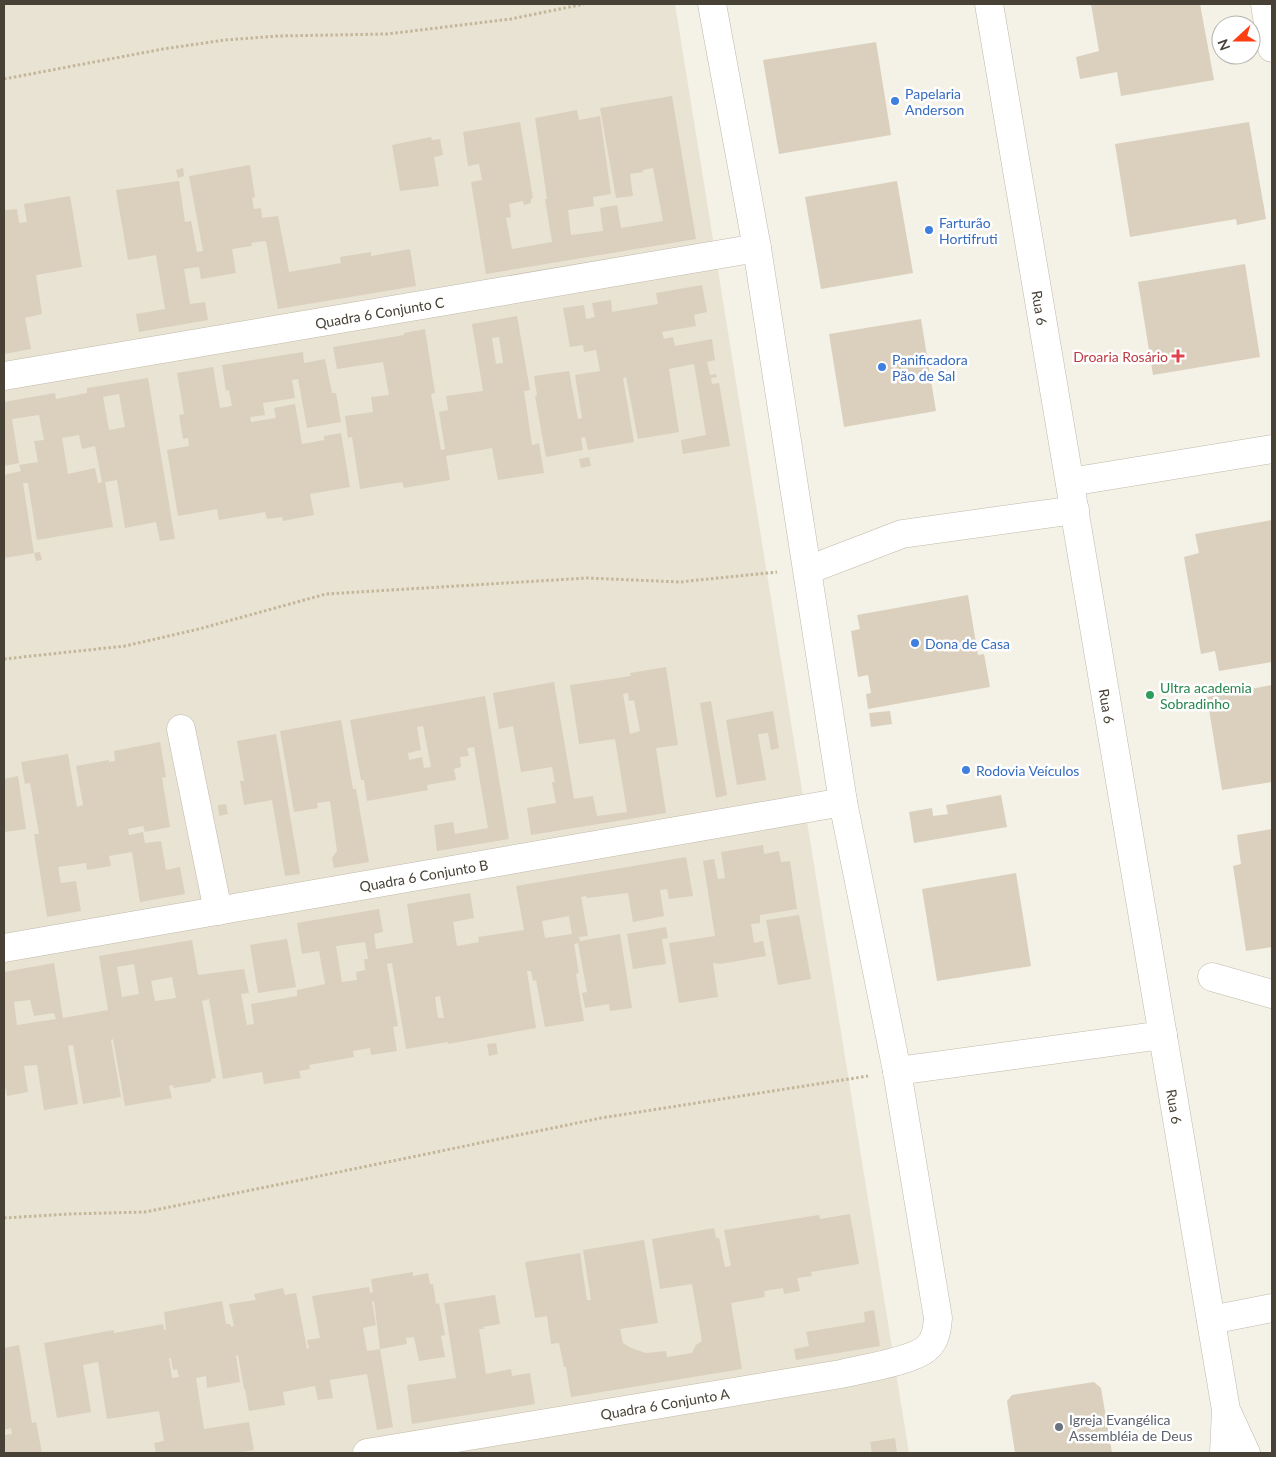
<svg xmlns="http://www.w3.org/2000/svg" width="1276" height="1457" font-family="Lato,sans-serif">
  <rect width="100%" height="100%" fill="#f4f1e6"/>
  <polygon fill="#e9e3d4" points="4,4 675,4 909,1453 4,1453"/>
  <g fill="#dad0bd" fill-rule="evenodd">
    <polygon points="1091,4 1200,4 1214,80 1121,96 1117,72 1080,79 1076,57 1099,51"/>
    <polygon points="876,42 891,135 779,154 763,60"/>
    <polygon points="672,96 696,239 486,274 471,182 482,180 479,164 468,166 463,132 520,122 533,198 531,199 531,203 524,205 523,201 509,204 511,217 506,218 512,249 552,242 545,199 547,199 535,118 577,110 579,120 600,116 611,194 593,197 594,206 568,210 571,235 603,231 600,208 617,205 621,228 663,221 653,168 643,170 643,172 630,174 633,196 616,198 600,108"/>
    <polygon points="1249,122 1266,219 1237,225 1236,219 1130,237 1115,144"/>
    <polygon points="431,137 432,140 440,139 443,155 434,157 439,186 400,191 392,145"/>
    <polygon points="250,165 255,197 252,198 254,209 261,208 262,218 278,216 289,272 341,263 340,257 371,252 371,256 410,249 416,286 278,309 266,241 251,243 252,246 232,249 236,273 201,279 199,267 184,269 190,304 205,302 208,320 139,332 136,314 165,309 156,255 128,260 116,190 179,181 185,222 191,221 197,252 203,251 189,176"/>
    <polygon points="183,168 184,176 178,178 176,170"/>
    <polygon points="897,181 913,273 821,289 805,197"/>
    <polygon points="70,196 82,267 36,275 42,314 25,318 31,349 4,354 5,210 17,209 19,223 27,222 24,204"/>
    <polygon points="1245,264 1260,357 1153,375 1138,282"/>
    <polygon points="702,285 707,312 694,315 696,326 662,332 664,339 673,337 675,346 712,339 715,360 707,362 710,375 716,374 717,377 711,378 712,384 719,383 730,446 683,454 681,440 706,435 694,364 669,369 679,432 638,439 626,377 623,378 634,442 588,450 585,437 581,438 583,450 546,457 535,396 537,395 534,376 569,371 578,419 582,418 575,375 600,371 596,350 584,352 583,345 570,347 563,308 584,305 586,319 595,317 592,303 611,300 612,312 658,304 656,293"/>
    <path d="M517 316 530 390 524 391 532 445 539 443 544 473 498 480 492 448 446 456 450 480 404 488 402 482 360 489 352 437 348 438 345 416 373 412 371 397 389 395 383 362 337 369 333 347 404 335V333L425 329 435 393 431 394 441 450 445 449 439 412 448 410 446 396 483 391 472 324ZM499 337 503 363 496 364 492 338Z"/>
    <polygon points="921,319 936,411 844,427 829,334"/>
    <polygon points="303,352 304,363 325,359 332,393 336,393 341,422 307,428 298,379 292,380 295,398 263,403 265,415 250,417 251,422 276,418 274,408 295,404 302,444 324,440 324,436 341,433 350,487 310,494 314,515 283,521 282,517 267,519 265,512 219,520 217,509 178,516 167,450 189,446 188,438 183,439 179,415 184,414 177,373 213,367 220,408 232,406 229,390 226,391 222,365"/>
    <path d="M148 378 175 539 160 541 156 522 125 528 117 480 105 482 113 527 37 540 28 483H23L34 553 4 558V475L21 471 19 465 38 462 34 441 44 440 39 415 12 419 19 463 4 466V402L55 393 56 399 87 393V388ZM119 394 125 427 109 430 103 397ZM79 435 82 449 95 446 102 482 98 483 95 468 68 474 62 438Z"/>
    <polygon points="589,457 591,466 581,468 579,459"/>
    <polygon points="1272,520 1272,662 1219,671 1215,651 1201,654 1184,557 1199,553 1195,534"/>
    <polygon points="40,552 42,560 36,561 34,553"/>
    <polygon points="968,595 978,655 984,654 990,687 868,709 866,694 871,693 868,675 858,677 851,631 860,629 857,615"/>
    <path d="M666 667 678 745 656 748 666 813 531 835 527 808 556 803 552 782H555L552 767 521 772 513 726 499 729 493 693 554 682 574 799 593 796 597 816 627 812 615 739 579 744 570 685 631 676 630 673ZM628 693 629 701 634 700 640 731 630 734 623 694Z"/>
    <polygon points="1272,685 1272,782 1222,790 1207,697"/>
    <path d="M485 696 509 839 437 851 434 825 453 822 455 834 488 828 474 747 467 748 469 756 460 757 461 767 454 769 456 780 427 785 428 790 367 801 364 780H361L350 720ZM423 726 431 767 424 768 422 757 409 760 408 753 421 750 417 727Z"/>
    <polygon points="711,701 727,795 716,798 700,703"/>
    <polygon points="773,711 779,748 771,750 768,733 758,734 766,780 737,785 726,720"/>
    <polygon points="890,711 892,724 871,727 869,713"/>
    <polygon points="341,720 353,789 356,789 369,862 334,868 332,858 337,851 330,801 317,803 318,808 294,812 280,731"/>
    <polygon points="276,734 300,874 285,876 272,800 244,805 240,781 244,781 237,741"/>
    <polygon points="160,742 166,777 162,778 170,827 145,832 143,826 128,829 129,835 143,832 145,843 161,841 166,870 180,867 185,894 140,902 132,852 109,856 111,866 87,870 86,863 58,867 61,883 76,881 81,911 47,917 34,834 39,834 30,783 25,784 21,762 68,754 77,807 83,805 76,766 109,760 109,762 115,761 114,751"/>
    <polygon points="18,776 26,829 4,832 4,779"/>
    <polygon points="1001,795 1007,827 914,843 909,812 932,808 933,816 948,814 946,805"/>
    <polygon points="226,804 228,814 219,816 218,805"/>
    <polygon points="1272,829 1272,947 1246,951 1233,866 1241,864 1237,835"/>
    <polygon points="763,845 764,854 779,851 781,862 790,861 797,909 760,915 760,923 751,924 754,943 763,941 766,956 720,964 713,963 718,997 679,1003 669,943 715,936 703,861 714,859 718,879 725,878 721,852"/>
    <path d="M686 857 693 896 669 899 667 889 660 890 664 916 633 922 628 893 587 898 586 896 581 897 588 936 579 937 580 941 620 934 632 1008 610 1011 609 1004 585 1008 582 993 587 992 578 943 574 944 579 973 576 974 584 1021 545 1027 536 980 533 981 531 971H527L536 1028 448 1044V1042L406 1049 392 963 387 964 398 1026 393 1027 397 1051 371 1055 370 1048 353 1051 354 1057 309 1065 310 1069 299 1071 301 1078 264 1084 262 1072 223 1079 209 999 202 1001 216 1078 211 1079V1082L174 1088 173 1085 169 1086 172 1098 125 1106 113 1039 111 1040 121 1097 83 1104 73 1045 68 1046 78 1104 44 1110 37 1065 24 1066 28 1092 7 1096 6 1089H4V972L54 963 63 1018 108 1010 99 956 192 940 198 975 244 969 249 993 241 994 247 1025 254 1024 251 1004 297 996V990L325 984 319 951 302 954 297 923 379 909 383 932 374 934 376 949 413 943 407 904 470 893 474 918 453 922 457 946 479 942 478 937 524 930 516 886ZM569 916 572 934 545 938 542 921ZM365 942 368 959H364L365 970 356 972 357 980 342 982 336 946ZM134 964 139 994 122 997 117 967ZM172 977 176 998 155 1001 151 981ZM440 996 444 1018H438L435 997ZM30 1000 34 1016 54 1013 56 1019 17 1025 14 1002Z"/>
    <polygon points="1016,873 1031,966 937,981 922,889"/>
    <polygon points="799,915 811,979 778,985 766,920"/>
    <polygon points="666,927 668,938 662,939 666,964 633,969 627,934"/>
    <polygon points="287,939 296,987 258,993 250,945"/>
    <polygon points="496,1043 498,1054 489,1056 487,1044"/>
    <polygon points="850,1214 859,1264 811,1272 812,1276 797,1278 800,1291 784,1294 783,1288 764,1291 765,1297 731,1303 742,1369 571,1397 566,1367 564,1367 559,1343 551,1344 547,1316 535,1318 525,1262 580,1253 587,1300 591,1300 583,1250 644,1240 658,1323 620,1329 623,1343 631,1348 646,1353 666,1351 667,1357 692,1353 696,1345 702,1341 692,1284 660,1289 652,1239 714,1228 716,1238 719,1238 725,1267 731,1266 724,1230 819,1215 820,1219"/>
    <path d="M413 1272V1276L428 1273 430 1284H433L436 1304 439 1303 445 1335 441 1336 445 1357 419 1361 414 1337 406 1338 407 1344 380 1349 374 1301 372 1302 376 1325 363 1328 367 1351 380 1349 393 1427 377 1430 367 1374 330 1380 333 1398 318 1400 315 1386 283 1392 285 1405 249 1411 245 1389H244L238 1355 236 1356 240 1382 207 1388 206 1376 196 1378 204 1429 249 1422 254 1450 236 1453H156L154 1443 164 1441 159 1411 107 1419 98 1362 83 1365 91 1412 57 1418 44 1343 114 1330V1333L163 1324 164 1330 166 1329 164 1312 222 1301 226 1324H230L231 1327 234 1326 229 1304 256 1300 254 1294 283 1288 285 1295 296 1293 307 1349 309 1348 307 1340 320 1338 312 1296 369 1287 370 1293 373 1292 371 1279ZM169 1358H171L173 1370 177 1369 179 1377 172 1378Z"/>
    <polygon points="495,1295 500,1324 483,1327 484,1329 479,1329 486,1374 511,1369 512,1376 530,1373 535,1404 412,1424 407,1385 456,1378 444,1303"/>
    <polygon points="874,1310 880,1346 796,1360 794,1349 809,1346 806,1332 865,1322 864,1312"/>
    <polygon points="19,1345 32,1423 36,1422 42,1453 4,1453 4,1435 12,1434 11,1428 4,1430 4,1348"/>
    <polygon points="1094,1382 1101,1388 1112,1453 1015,1453 1007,1401 1012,1395"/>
    <polygon points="895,1438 897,1453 872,1453 870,1442"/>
  </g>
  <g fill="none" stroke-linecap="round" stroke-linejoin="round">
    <g stroke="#c1b9a8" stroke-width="29">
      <g id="minor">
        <path id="s1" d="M989 4 1226 1410 1224 1453"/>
        <polyline points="1265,4 1272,48"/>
        <path id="s2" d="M4 376 757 248"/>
        <polyline points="1070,482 1272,449"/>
        <polyline points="808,570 902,534 1075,510"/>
        <polyline points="181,729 218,911"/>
        <path id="s3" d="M4 948 843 802"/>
        <polyline points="1212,977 1272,994"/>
        <polyline points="897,1071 1163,1035"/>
        <polyline points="1211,1320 1272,1308"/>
        <polyline points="1228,1414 1246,1453"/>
        <path id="s4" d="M367 1453 841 1374C861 1369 915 1361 928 1347 936 1339 937 1329 938 1318L897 1071 843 802 757 248 712 4"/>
      </g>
    </g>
    <g stroke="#c4b698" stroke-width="3" stroke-dasharray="2.5 2.5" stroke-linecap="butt">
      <polyline points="4,79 163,49 225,40 278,36 387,34 511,19 584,4"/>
      <polyline points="4,659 125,646 199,629 326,594 587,578 680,582 777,572"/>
      <polyline points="4,1218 69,1214 145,1212 601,1118 868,1076"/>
    </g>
    <use href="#minor" stroke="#fff" stroke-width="28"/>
  </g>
  <g fill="#3f7fe0" stroke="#fff" stroke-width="2">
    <circle cx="895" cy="101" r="5"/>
    <circle cx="929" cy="230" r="5"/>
    <circle cx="882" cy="367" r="5"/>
    <circle cx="915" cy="643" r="5"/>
    <circle cx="966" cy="770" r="5"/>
  </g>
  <path fill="#e0444e" stroke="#fff" stroke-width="2" d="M1175.5 348.5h5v5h5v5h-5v5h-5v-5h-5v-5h5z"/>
  <circle fill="#2e9e5b" stroke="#fff" stroke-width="2" cx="1150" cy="695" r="5"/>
  <circle fill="#6b7280" stroke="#fff" stroke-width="2" cx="1059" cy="1427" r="5"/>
  <g text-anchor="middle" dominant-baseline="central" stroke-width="5" stroke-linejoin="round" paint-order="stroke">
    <g font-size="14" fill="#366cbe" stroke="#fff" text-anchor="start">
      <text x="905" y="93">Papelaria<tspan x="905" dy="16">Anderson</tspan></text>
      <text x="939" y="222">Farturão<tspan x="939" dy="16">Hortifruti</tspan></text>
      <text x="892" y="359">Panificadora<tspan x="892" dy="16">Pão de Sal</tspan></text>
      <text x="925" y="643">Dona de Casa</text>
      <text x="976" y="770">Rodovia Veículos</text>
    </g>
    <g font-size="14" fill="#484135" stroke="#fff">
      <text stroke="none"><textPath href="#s1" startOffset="308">Rua 6</textPath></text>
      <text stroke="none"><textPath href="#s2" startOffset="381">Quadra 6 Conjunto C</textPath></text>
      <text stroke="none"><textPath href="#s1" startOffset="712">Rua 6</textPath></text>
      <text stroke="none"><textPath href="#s3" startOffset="426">Quadra 6 Conjunto B</textPath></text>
      <text stroke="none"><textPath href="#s1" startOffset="1118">Rua 6</textPath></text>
      <text stroke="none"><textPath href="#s4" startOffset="302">Quadra 6 Conjunto A</textPath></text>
    </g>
    <g font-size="14" fill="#be3a42" stroke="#fff" text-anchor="end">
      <text x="1168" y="356">Droaria Rosário</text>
    </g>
    <g font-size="14" fill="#27864d" stroke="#fff" text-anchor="start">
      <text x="1160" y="687">Ultra academia<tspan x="1160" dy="16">Sobradinho</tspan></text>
    </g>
    <g font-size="14" fill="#5b616d" stroke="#fff" text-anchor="start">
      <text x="1069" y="1419">Igreja Evangélica<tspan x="1069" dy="16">Assembléia de Deus</tspan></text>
    </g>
  </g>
  <rect width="1276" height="1457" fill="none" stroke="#484135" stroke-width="10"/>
  <g transform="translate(1236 40) rotate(249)"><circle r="24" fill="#ffffff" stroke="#b6b3ae"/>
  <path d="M0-4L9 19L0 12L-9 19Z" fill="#ff3d12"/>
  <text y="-8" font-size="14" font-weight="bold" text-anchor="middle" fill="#484135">N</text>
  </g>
</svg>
